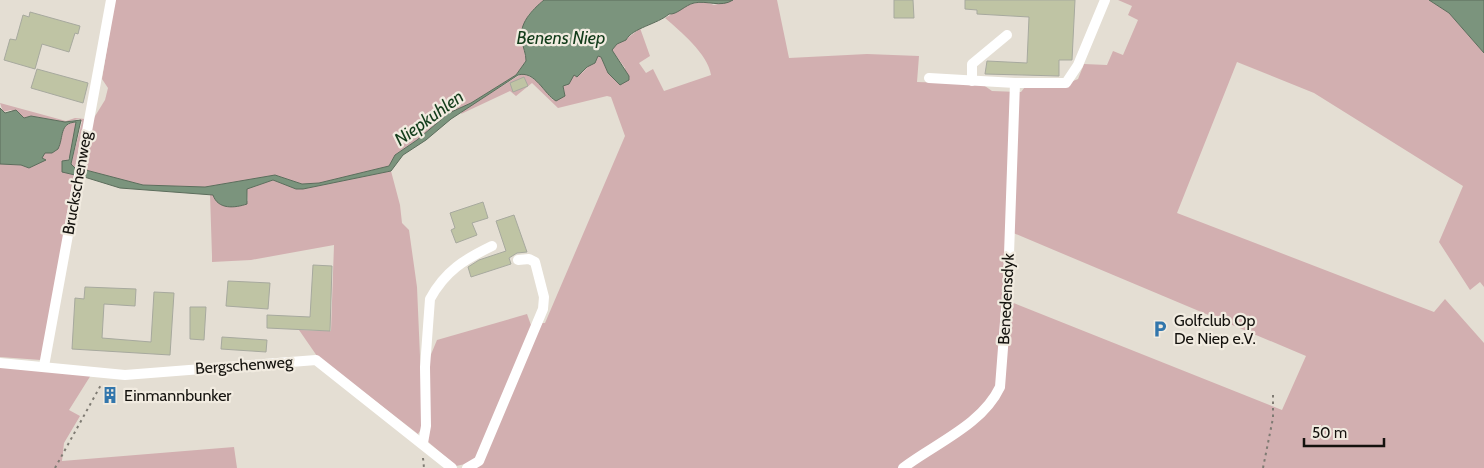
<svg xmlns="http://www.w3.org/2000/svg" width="1484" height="468" font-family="Cabin,sans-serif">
  <rect width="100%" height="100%" fill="#e4ded3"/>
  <g fill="#d2afb0" fill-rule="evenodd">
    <polygon points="115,0 544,0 529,14 521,33 526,61 516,75 471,103 449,113 417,140 395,155 389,166 319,183 302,184 275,175 205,187 143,185 82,169 92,121 105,100 108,88 102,79"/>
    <path d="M733 0H777L789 58 867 54 919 56 917 82 982 84 992 91 1021 92 1025 87C1046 88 1059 87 1078 79L1084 64 1107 65 1113 51 1123 55 1138 20 1128 15 1132 6 1118 0H1429L1449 13 1484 53V287L1480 282 1470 290 1439 242 1463 186 1314 93 1237 62 1177 213 1434 312 1445 299 1484 343V468H475L542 323H545L625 136 611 97 607 96 558 108 532 83 516 96 510 91 461 114 463 110 523 73 537 81 553 100 565 94 563 86 574 75 582 73 598 56 601 57 608 73 618 81V84L625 68 612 50 614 46C623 40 632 36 640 28L650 56 639 63 646 73 653 69 664 91 711 75C708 54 680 31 665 18L688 4 706 2 714 5ZM1011 232 1306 356 1282 410 1011 302Z"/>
    <polygon points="0,103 66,121 75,118 85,119 76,169 71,164 82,122 79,119 65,122 31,116 24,118 11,110 3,112"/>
    <path d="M73 122 77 125 71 154 67 161 75 175 41 360 0 357V164L21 165 29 168C48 157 54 130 73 122Z"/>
    <polygon points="391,171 400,205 402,223 409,230 417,287 423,426 418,434 317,356 299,330 331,331 334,245 251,260 212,262 212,256 210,194 248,201 247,189 273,180 296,189 303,189"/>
    <polygon points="527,314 532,328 478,455 470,463 456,466 426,440 427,364 437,340"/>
    <polygon points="0,366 91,375 69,410 80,416 64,443 62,461 234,447 237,468 0,468"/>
  </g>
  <g fill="#7b947d" stroke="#5c6d5c">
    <path d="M544 0H733C721 8 707 0 694 3 685 5 677 15 669 14 658 24 632 28 626 40L617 44 612 50 629 76V80L620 85 608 73 601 57 598 56 595 63 587 67 577 77 574 75 569 84 563 86 565 96 556 101C544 94 535 70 518 75L451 119 426 140 403 155 391 171 303 189H296L273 180 247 189V204C235 208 218 210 213 195L120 188 81 176 82 169 143 185 205 187 275 175 302 184 319 183 389 166 395 155 417 140 449 113 471 103 516 75 526 61C526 53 523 48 522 41 518 24 532 10 544 0Z"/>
    <polygon points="1429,0 1484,0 1484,53 1449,13"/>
    <path d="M0 108 5 113 16 110 24 118 31 116 65 122 81 120 71 164 76 169 75 175 62 172V161L69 160 76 122C59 123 64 137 58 149L52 153H45L42 158 46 160 29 168 21 165 0 164Z"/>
  </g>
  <g fill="#bfc4a4" stroke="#a7a99e">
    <polygon points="894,0 913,0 914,18 894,18"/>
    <polygon points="965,0 1075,0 1072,60 1059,60 1059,76 985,74 987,61 1027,63 1029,17 977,14 977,10 965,9"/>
    <polygon points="30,12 80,26 78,34 75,33 69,52 42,44 35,69 4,60 10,39 16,40 23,15 29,17"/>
    <polygon points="37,69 88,83 83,103 31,88"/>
    <polygon points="524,77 528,86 513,92 510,83"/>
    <polygon points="483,202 488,218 472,223 477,235 456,243 451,230 455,228 450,213"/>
    <polygon points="514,215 527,252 517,253 509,258 511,264 471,277 468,267 479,260 506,251 496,221"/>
    <polygon points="313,265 332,266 330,331 267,328 267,315 310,317"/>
    <polygon points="228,281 270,283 268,309 226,306"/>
    <polygon points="85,287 136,289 135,306 104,304 102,338 151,342 154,292 174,293 170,355 72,349 75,298 84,299"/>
    <polygon points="190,307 206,307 204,340 190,339"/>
    <polygon points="222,337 267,340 266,352 221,349"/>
  </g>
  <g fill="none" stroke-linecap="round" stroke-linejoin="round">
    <g stroke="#7f7b73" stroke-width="2" stroke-dasharray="2.5 4" stroke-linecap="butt">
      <polyline points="423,458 424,468"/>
      <polyline points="55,468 102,383"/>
      <polyline points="1263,468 1273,418 1273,392"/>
    </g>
    <g stroke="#fff" stroke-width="10">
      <polyline points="929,78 1015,83"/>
      <polyline points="972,81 972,64 1007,35"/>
      <polyline points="0,363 125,375 316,360 452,468"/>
      <polyline points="44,366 111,0"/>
      <path d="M423 443 426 426 425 367 430 299C445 271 465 259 492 246"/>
      <polyline points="467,468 479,461 543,309 544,297 535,262 529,259 518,260"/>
      <path d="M903 468C936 443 982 425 1000 387L1008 283 1015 83H1066L1078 65 1105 0"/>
    </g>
  </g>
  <defs>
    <g id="parking-bare" transform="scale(1.35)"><path d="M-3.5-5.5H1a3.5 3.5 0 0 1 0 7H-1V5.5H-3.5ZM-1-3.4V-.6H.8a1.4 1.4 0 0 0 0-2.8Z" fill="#3276ac" stroke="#f1ebe0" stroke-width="2.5" paint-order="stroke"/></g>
    <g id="building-bare" transform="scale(1.35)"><path d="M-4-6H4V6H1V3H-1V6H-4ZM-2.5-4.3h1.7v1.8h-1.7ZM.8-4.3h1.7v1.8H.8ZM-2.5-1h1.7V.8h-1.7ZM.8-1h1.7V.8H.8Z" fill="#3276ac" stroke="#f1ebe0" stroke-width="2.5" paint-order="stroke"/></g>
  </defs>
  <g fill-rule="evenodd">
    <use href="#parking-bare" x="1160" y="329"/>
    <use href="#building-bare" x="110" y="395"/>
  </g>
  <g text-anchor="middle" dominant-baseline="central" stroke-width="4.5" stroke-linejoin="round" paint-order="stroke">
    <g font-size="16" fill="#14120e" stroke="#f1ebe0">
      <text transform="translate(77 183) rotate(-80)">Bruckschenweg</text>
      <text transform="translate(1006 299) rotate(-87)">Benedensdyk</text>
      <text transform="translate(244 365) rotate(-4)">Bergschenweg</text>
    </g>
    <g font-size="16" fill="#14120e" stroke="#f1ebe0" text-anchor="start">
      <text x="1174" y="320">Golfclub Op<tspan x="1174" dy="18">De Niep e.V.</tspan></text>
      <text x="124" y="395">Einmannbunker</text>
    </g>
    <g font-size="18" font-style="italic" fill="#123c1a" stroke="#f1ebe0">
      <text x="561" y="38">Benens Niep</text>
      <text transform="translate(429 118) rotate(-36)">Niepkuhlen</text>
    </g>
  </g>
  <path d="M1304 438v8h80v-8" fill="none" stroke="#14120e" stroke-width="2.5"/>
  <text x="1312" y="438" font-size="15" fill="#14120e" stroke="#f1ebe0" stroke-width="4" paint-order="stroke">50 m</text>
</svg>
